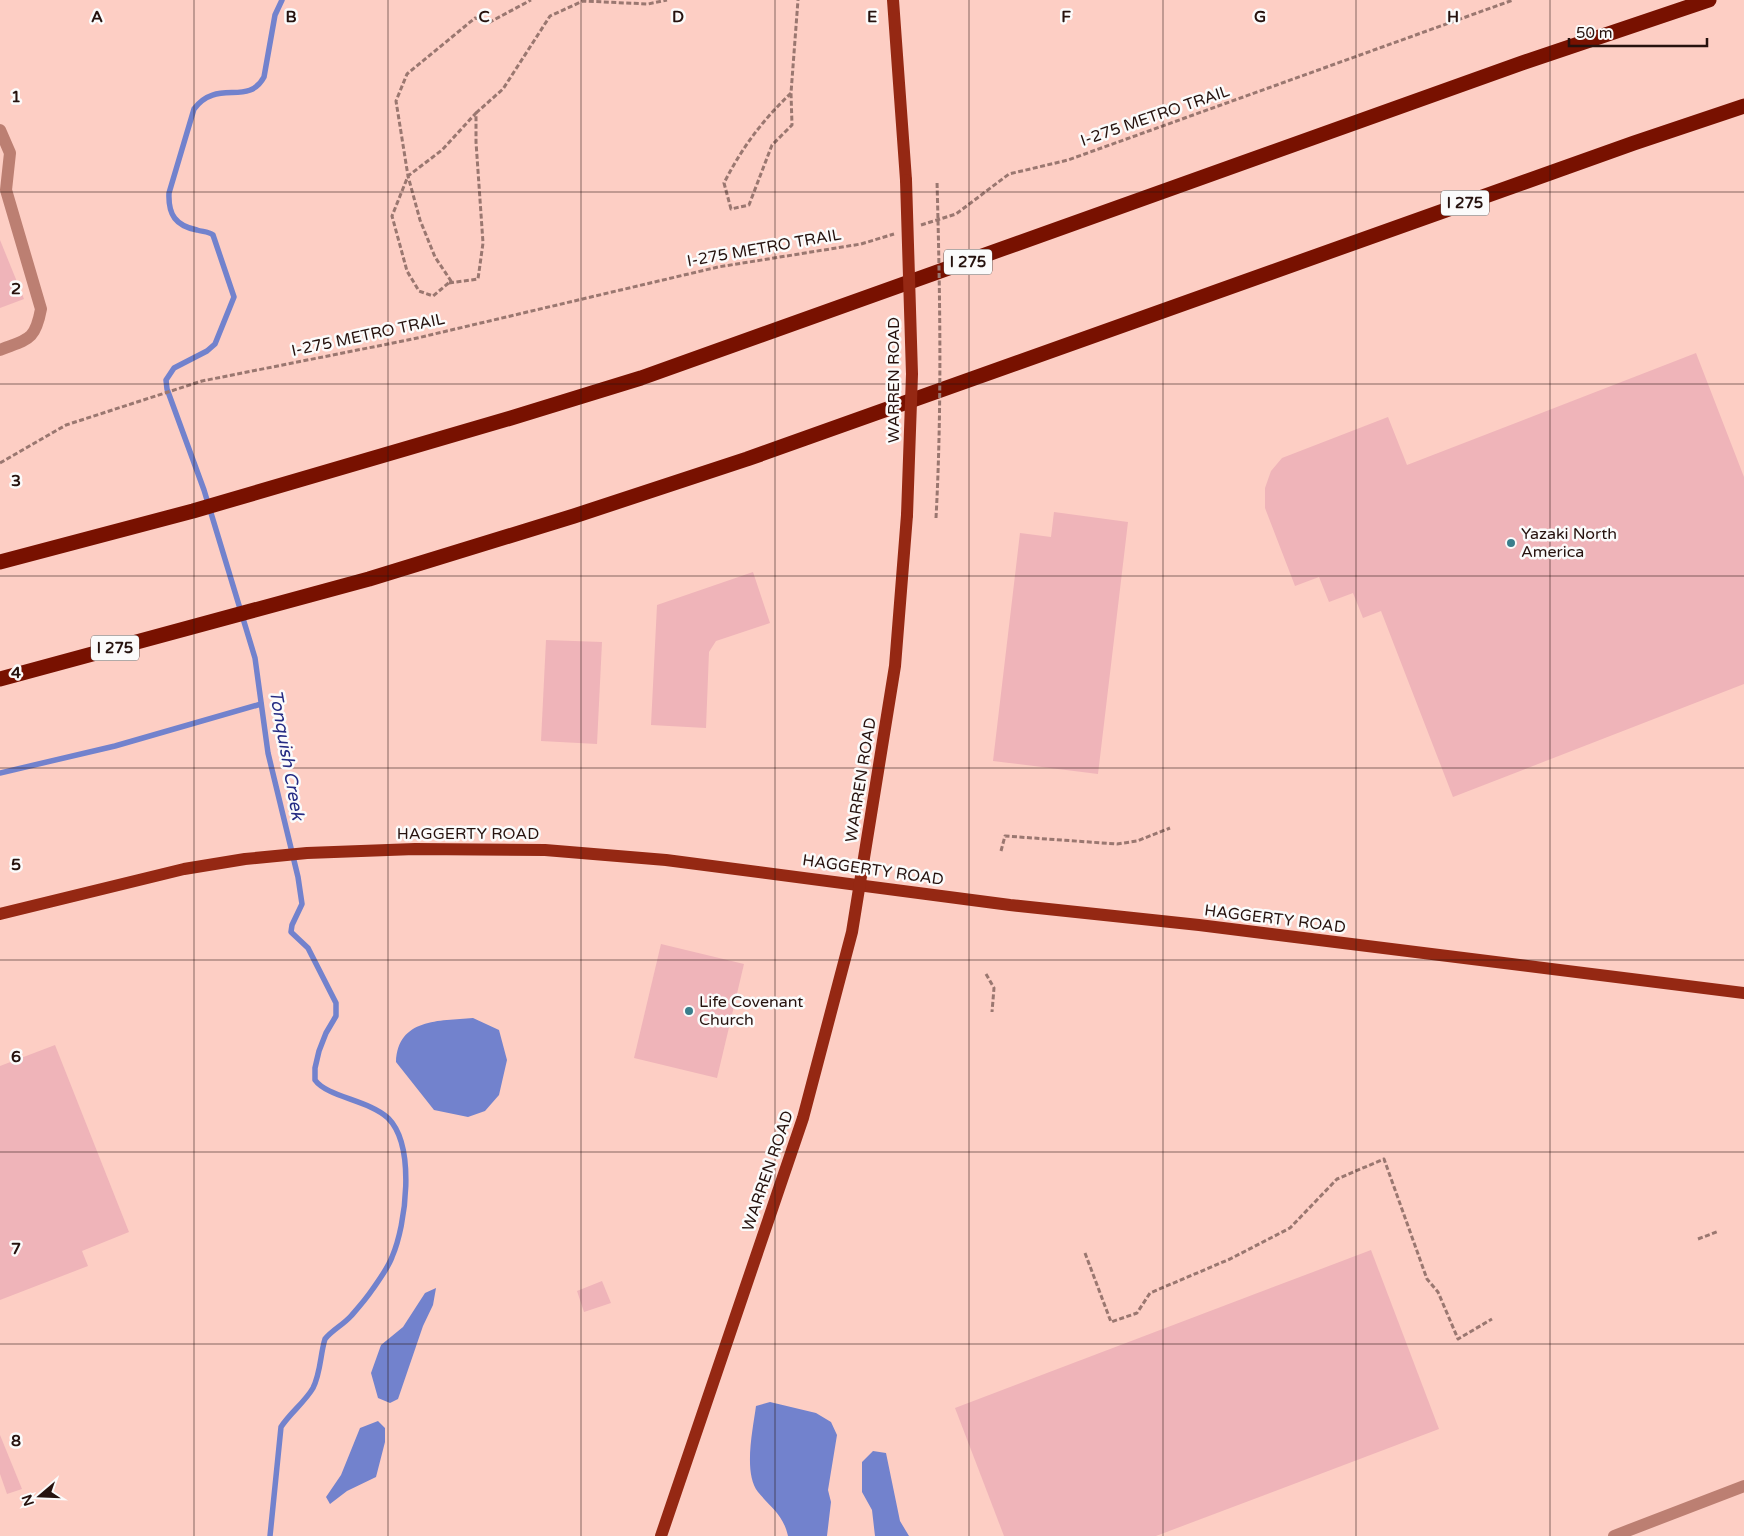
<svg xmlns="http://www.w3.org/2000/svg" width="1744" height="1536" font-family="'Varela Round',sans-serif">
  <rect width="100%" height="100%" fill="#fdcec4"/>
  <g fill="#7282cd">
    <path d="M473 1018 499 1030 507 1060 499 1095 485 1111 468 1117 434 1110 396 1062C398 1018 439 1021 473 1018Z"/>
    <polygon points="436,1288 433,1305 423,1326 398,1399 390,1403 378,1398 371,1373 381,1345 403,1327 425,1293"/>
    <path d="M770 1402 816 1413 831 1422 837 1435 828 1490 831 1502 827 1536H788C783 1514 771 1508 758 1492 743 1473 753 1429 756 1406Z"/>
    <polygon points="378,1421 385,1428 385,1442 376,1477 347,1491 330,1504 326,1497 341,1475 360,1428"/>
    <polygon points="873,1451 886,1453 900,1521 909,1536 875,1536 872,1510 862,1492 862,1462"/>
  </g>
  <g fill="none" stroke-linecap="round" stroke-linejoin="round">
    <g stroke="#7282cd" stroke-width="5.5">
      <polyline points="0,773 115,746 261,704"/>
      <path d="M270 1536 281 1427C290 1413 305 1402 313 1388 321 1372 320 1355 325 1339 332 1330 343 1325 351 1316 358 1308 366 1299 372 1290 379 1280 388 1268 392 1257 406 1225 416 1146 388 1118 369 1100 327 1097 315 1080V1068L319 1051 326 1033 336 1016V1003L308 948 291 932 292 925 302 904 298 877 268 753 255 658 204 490 167 389 166 380 174 368 207 351 215 344 234 297 213 235C208 231 203 232 197 230 176 226 168 215 169 193L194 109C217 78 248 107 264 77L275 15 282 0"/>
    </g>
  </g>
  <g fill="#efb4b9">
    <polygon points="0,240 24,299 0,308"/>
    <polygon points="1696,353 1744,477 1744,684 1453,797 1381,611 1363,618 1353,593 1329,602 1319,577 1295,586 1265,508 1265,488 1271,471 1282,458 1388,417 1407,465"/>
    <polygon points="1054,512 1128,522 1098,774 993,761 1020,533 1051,537"/>
    <polygon points="753,572 770,623 716,641 709,652 706,728 651,725 657,605"/>
    <polygon points="546,640 602,642 597,744 541,741"/>
    <polygon points="661,944 744,964 717,1078 634,1058"/>
    <polygon points="55,1045 129,1232 82,1251 88,1266 0,1300 0,1066"/>
    <polygon points="1371,1250 1439,1429 1156,1536 1004,1536 955,1408"/>
    <polygon points="602,1281 611,1303 584,1312 577,1291"/>
    <polygon points="0,1435 22,1489 7,1494 0,1474"/>
  </g>
  <g fill="none" stroke-linecap="round" stroke-linejoin="round">
    <g stroke="#9a7770" stroke-width="3" stroke-dasharray="5 2.5" stroke-linecap="butt">
      <path d="M791 93C762 121 743 146 724 183L731 209 749 205 772 145 792 125 791 93 798 0"/>
      <polyline points="476,113 503,89 550,16 583,1 648,4 667,0"/>
      <polyline points="921,225 956,214 1009,174 1068,160 1513,0"/>
      <polyline points="449,283 478,279 483,243 476,142 476,113 442,150 408,176 392,216 407,271 419,291 433,296 451,281 435,257 420,220 408,176 396,101 407,74 475,18 490,22 531,0"/>
      <polyline points="0,463 66,425 202,381 413,339 718,267 861,244 894,234"/>
      <polyline points="1001,851 1005,836 1117,844 1137,841 1170,828"/>
      <polyline points="986,974 994,988 992,1012"/>
      <polyline points="1698,1239 1719,1231"/>
      <polyline points="1085,1253 1111,1322 1137,1313 1150,1293 1230,1259 1290,1228 1337,1179 1384,1159 1427,1279 1438,1292 1458,1339 1492,1319"/>
    </g>
    <g stroke="#bc7f72" stroke-width="12">
      <path d="M0 130 10 153 6 190 41 309C35 341 28 339 0 350"/>
      <polyline points="1614,1536 1744,1486"/>
    </g>
    <g stroke="#952813" stroke-width="12">
      <polyline points="893,0 906,180"/>
      <polyline points="0,914 184,869 245,859 307,853 415,849 545,850 666,860 1010,905 1199,925 1744,993"/>
      <polyline points="661,1536 803,1118 852,932 895,666 907,515"/>
    </g>
    <g stroke="#781100" stroke-width="15">
      <polyline points="0,562 193,511 511,418 641,378 1522,63 1709,0"/>
      <polyline points="0,679 369,579 574,516 747,459 1634,143 1744,106"/>
    </g>
    <path stroke="#9a7770" stroke-width="3" stroke-dasharray="5 2.5" stroke-linecap="butt" d="M936 518C942 406 940 293 937 181"/>
    <polyline stroke="#952813" stroke-width="12" points="906,180 912,374 907,515"/>
  </g>
  <path fill="none" stroke="#26120e" stroke-width="1" stroke-opacity="0.55" d="M194 0V1536M388 0V1536M581 0V1536M775 0V1536M969 0V1536M1163 0V1536M1356 0V1536M1550 0V1536M0 192H1744M0 384H1744M0 576H1744M0 768H1744M0 960H1744M0 1152H1744M0 1344H1744"/>
  <g fill="#3a7e8c" stroke="#fbfbfb" stroke-width="2">
    <circle cx="1511" cy="543" r="5"/>
    <circle cx="689" cy="1011" r="5"/>
  </g>
  <g text-anchor="middle" dominant-baseline="central" stroke-width="5" stroke-linejoin="round" paint-order="stroke">
    <g fill="#fbfbfb" stroke="#665855" stroke-width="1">
      <rect x="1441" y="190.5" width="48" height="25" rx="4"/>
      <rect x="944" y="249.5" width="48" height="25" rx="4"/>
      <rect x="91" y="635.5" width="48" height="25" rx="4"/>
    </g>
    <g font-size="15" font-weight="bold" fill="#26120e">
      <text x="1465" y="203">I 275</text>
      <text x="968" y="262">I 275</text>
      <text x="115" y="648">I 275</text>
    </g>
    <g font-size="16" fill="#26120e" stroke="#fbfbfb">
      <text transform="translate(1155 116) rotate(-19)">I-275 METRO TRAIL</text>
      <text transform="translate(764 248) rotate(-10)">I-275 METRO TRAIL</text>
      <text transform="translate(368 335) rotate(-12)">I-275 METRO TRAIL</text>
      <text transform="translate(894 380) rotate(-90)">WARREN ROAD</text>
      <text transform="translate(861 780) rotate(-81)">WARREN ROAD</text>
      <text x="468" y="834">HAGGERTY ROAD</text>
      <text transform="translate(873 870) rotate(8)">HAGGERTY ROAD</text>
      <text transform="translate(1275 919) rotate(7)">HAGGERTY ROAD</text>
      <text transform="translate(768 1171) rotate(-71)">WARREN ROAD</text>
    </g>
    <g font-size="16" fill="#26120e" stroke="#fbfbfb" text-anchor="start">
      <text x="1521" y="534">Yazaki North<tspan x="1521" dy="18">America</tspan></text>
      <text x="699" y="1002">Life Covenant<tspan x="699" dy="18">Church</tspan></text>
    </g>
    <g font-size="18" font-style="italic" fill="#252b83" stroke="#fbfbfb">
      <text transform="translate(287 755) rotate(80)">Tonquish Creek</text>
    </g>
  </g>
  <g font-size="16" text-anchor="middle" font-weight="bold" fill="#26120e" stroke="#fbfbfb" stroke-width="5" stroke-linejoin="round" paint-order="stroke">
    <text x="97" y="22">A</text>
    <text x="291" y="22">B</text>
    <text x="484" y="22">C</text>
    <text x="678" y="22">D</text>
    <text x="872" y="22">E</text>
    <text x="1066" y="22">F</text>
    <text x="1260" y="22">G</text>
    <text x="1453" y="22">H</text>
    <text x="16" y="102">1</text>
    <text x="16" y="294">2</text>
    <text x="16" y="486">3</text>
    <text x="16" y="678">4</text>
    <text x="16" y="870">5</text>
    <text x="16" y="1062">6</text>
    <text x="16" y="1254">7</text>
    <text x="16" y="1446">8</text>
  </g>
  <g transform="translate(40 1496) rotate(251)" stroke="#fbfbfb" stroke-width="4" paint-order="stroke">
  <path d="M0-4L9 19L0 12L-9 19Z" fill="#26120e"/>
  <text y="-8" font-size="14" font-weight="bold" text-anchor="middle" fill="#26120e">N</text>
  </g>
  <path d="M1569 38v8h138v-8" fill="none" stroke="#26120e" stroke-width="2.5"/>
  <text x="1576" y="38" font-size="15" fill="#26120e" stroke="#fbfbfb" stroke-width="4" paint-order="stroke">50 m</text>
</svg>
